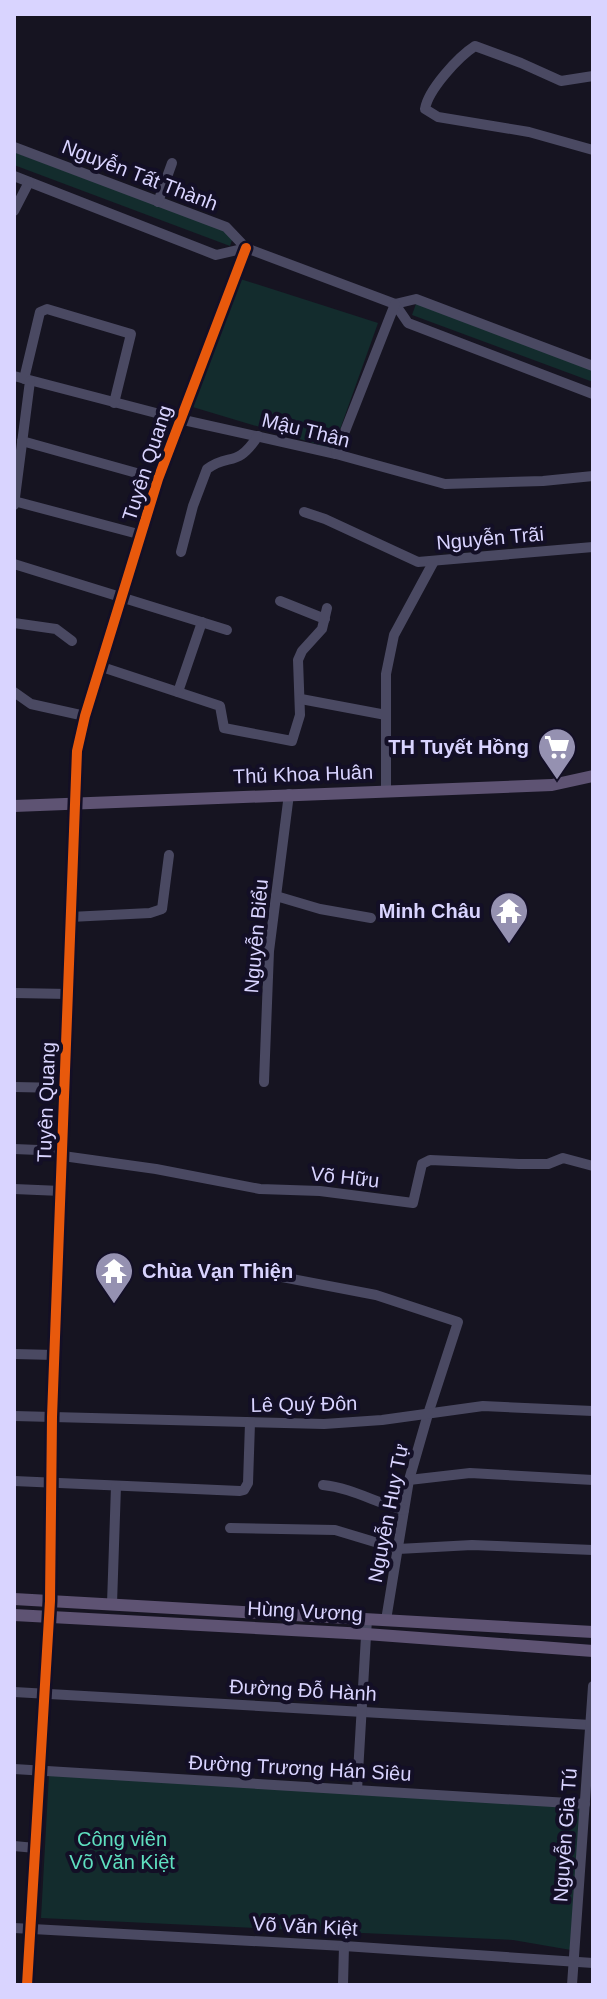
<svg xmlns="http://www.w3.org/2000/svg" width="607" height="1999" font-family="Arial,sans-serif">
  <rect width="100%" height="100%" fill="#161421"/>
  <g fill="#132c2d">
    <polygon points="14,152 234,234 230,246 14,165"/>
    <polygon points="231,276 378,323 333,449 186,405"/>
    <polygon points="417,301 593,368 593,382 412,315"/>
    <polygon points="49,1774 580,1806 571,1950 513,1940 41,1918"/>
  </g>
  <g fill="none" stroke-linecap="round" stroke-linejoin="round">
    <g stroke="#4a4962" stroke-width="10">
      <path d="M593 76 561 81 521 63 475 46C458 57 428 90 425 109L438 117 529 132 593 150"/>
      <polyline points="14,147 226,227 246,248 395,304 416,299 593,366"/>
      <polyline points="14,176 216,255 246,248"/>
      <polyline points="158,202 172,163"/>
      <polyline points="14,211 29,182"/>
      <polyline points="395,304 408,323 593,394"/>
      <polyline points="14,376 179,419 336,454 445,484 543,481 593,476"/>
      <polyline points="24,379 40,312 47,309 131,334 114,403"/>
      <polyline points="22,441 158,479"/>
      <polyline points="336,454 395,304"/>
      <polyline points="14,501 142,535"/>
      <polyline points="14,505 30,381"/>
      <polyline points="304,512 325,519 418,562 593,547"/>
      <path d="M181 552 193 506 207 469C230 452 236 469 258 436"/>
      <polyline points="14,564 227,630"/>
      <polyline points="280,601 325,619"/>
      <polyline points="14,623 56,629 72,641"/>
      <polyline points="102,667 220,706 224,728 292,741 300,715 298,660 302,651 322,629 327,608"/>
      <polyline points="14,692 31,704 85,716"/>
      <polyline points="178,692 202,622"/>
      <polyline points="301,699 386,715"/>
      <polyline points="386,791 386,674 394,635 434,561"/>
      <polyline points="276,896 320,909 371,918"/>
      <polyline points="70,917 150,913 162,909 169,855"/>
      <polyline points="14,993 69,994"/>
      <polyline points="264,1082 269,951 289,794"/>
      <polyline points="14,1087 65,1088"/>
      <polyline points="14,1149 63,1151"/>
      <polyline points="63,1156 156,1169 260,1189 320,1191 413,1203 422,1164 430,1160 519,1164 548,1164 563,1158 593,1166"/>
      <polyline points="14,1189 61,1191"/>
      <polyline points="250,1271 376,1295 458,1322 428,1414 409,1480 386,1620"/>
      <polyline points="14,1354 55,1355"/>
      <polyline points="14,1416 324,1424 382,1420 483,1406 593,1411"/>
      <polyline points="409,1480 470,1473 593,1480"/>
      <polyline points="14,1481 240,1491 244,1490 248,1483 250,1423"/>
      <path d="M323 1485C352 1488 376 1503 404 1510"/>
      <polyline points="230,1528 335,1530 398,1549 472,1545 593,1550"/>
      <polyline points="112,1604 116,1486"/>
      <polyline points="14,1692 591,1725"/>
      <polyline points="14,1769 585,1804"/>
      <polyline points="357,1790 367,1619"/>
      <polyline points="14,1846 35,1848"/>
      <polyline points="14,1928 344,1946 593,1963"/>
      <polyline points="27,1985 50,1601 52,1417 77,751 85,716 158,479 246,248"/>
      <polyline points="343,1985 344,1946"/>
      <polyline points="572,1985 593,1686"/>
    </g>
    <g stroke="#5e5373" stroke-width="12">
      <polyline points="14,806 552,785 593,776"/>
      <polyline points="14,1599 593,1632"/>
      <polyline points="14,1615 366,1634 593,1651"/>
    </g>
    <g stroke="#130f26" stroke-width="15">
      <polyline id="cycleway" points="27,1985 50,1601 52,1417 77,751 85,716 158,479 246,248"/>
    </g>
    <use href="#cycleway" stroke="#e8590c" stroke-width="10"/>
  </g>
  <defs>
    <g id="supermarket-pin" transform="scale(2)"><path d="M0 17L-7.5 6A9.5 9.5 0 1 1 7.5 6Z" fill="#9591b1" stroke="#130f26"/><path d="M-6-5.5h2.5l.6 2H6L4.5 2H-2.5L-4.4-4H-6ZM-1.5 3.2a1.3 1.3 0 1 0 .1 0ZM3 3.2a1.3 1.3 0 1 0 .1 0Z" fill="#fff"/></g>
    <g id="temple-pin" transform="scale(2)"><path d="M0 17L-7.5 6A9.5 9.5 0 1 1 7.5 6Z" fill="#9591b1" stroke="#130f26"/><path d="M0-6L5-2H3V0L6.5 2.5H4V6H1.5V3h-3V6H-4V2.5H-6.5L-3 0V-2H-5Z" fill="#fff"/></g>
  </defs>
  <g fill-rule="evenodd">
    <use href="#supermarket-pin" x="557" y="747"/>
    <use href="#temple-pin" x="509" y="911"/>
    <use href="#temple-pin" x="114" y="1271"/>
  </g>
  <g text-anchor="middle" dominant-baseline="central" stroke-width="8" stroke-linejoin="round" paint-order="stroke">
    <g font-size="20" fill="#d9d4ff" stroke="#130f26">
      <text transform="translate(140 175) rotate(21)">Nguyễn Tất Thành</text>
      <text transform="translate(306 430) rotate(14)">Mậu Thân</text>
      <text transform="translate(147 463) rotate(-72)">Tuyên Quang</text>
      <text transform="translate(490 538) rotate(-5)">Nguyễn Trãi</text>
      <text transform="translate(303 774) rotate(-2)">Thủ Khoa Huân</text>
      <text transform="translate(256 936) rotate(-85)">Nguyễn Biểu</text>
      <text transform="translate(46 1102) rotate(-88)">Tuyên Quang</text>
      <text transform="translate(345 1177) rotate(6)">Võ Hữu</text>
      <text transform="translate(304 1404) rotate(-1)">Lê Quý Đôn</text>
      <text transform="translate(388 1513) rotate(-79)">Nguyễn Huy Tự</text>
      <text transform="translate(305 1611) rotate(3)">Hùng Vương</text>
      <text transform="translate(303 1690) rotate(3)">Đường Đỗ Hành</text>
      <text transform="translate(300 1768) rotate(3)">Đường Trương Hán Siêu</text>
      <text transform="translate(565 1835) rotate(-86)">Nguyễn Gia Tú</text>
      <text transform="translate(305 1926) rotate(3)">Võ Văn Kiệt</text>
    </g>
    <g font-size="20" font-weight="bold" fill="#d9d4ff" stroke="#130f26" text-anchor="end">
      <text x="529" y="747">TH Tuyết Hồng</text>
      <text x="481" y="911">Minh Châu</text>
      <text x="142" y="1271" text-anchor="start">Chùa Vạn Thiện</text>
    </g>
    <g font-size="20" fill="#5fe0c0" stroke="#130f26">
      <text x="122" y="1839">Công viên<tspan x="122" dy="23">Võ Văn Kiệt</tspan></text>
    </g>
  </g>
  <rect width="607" height="1999" fill="none" stroke="#d9d4ff" stroke-width="32"/>
</svg>
